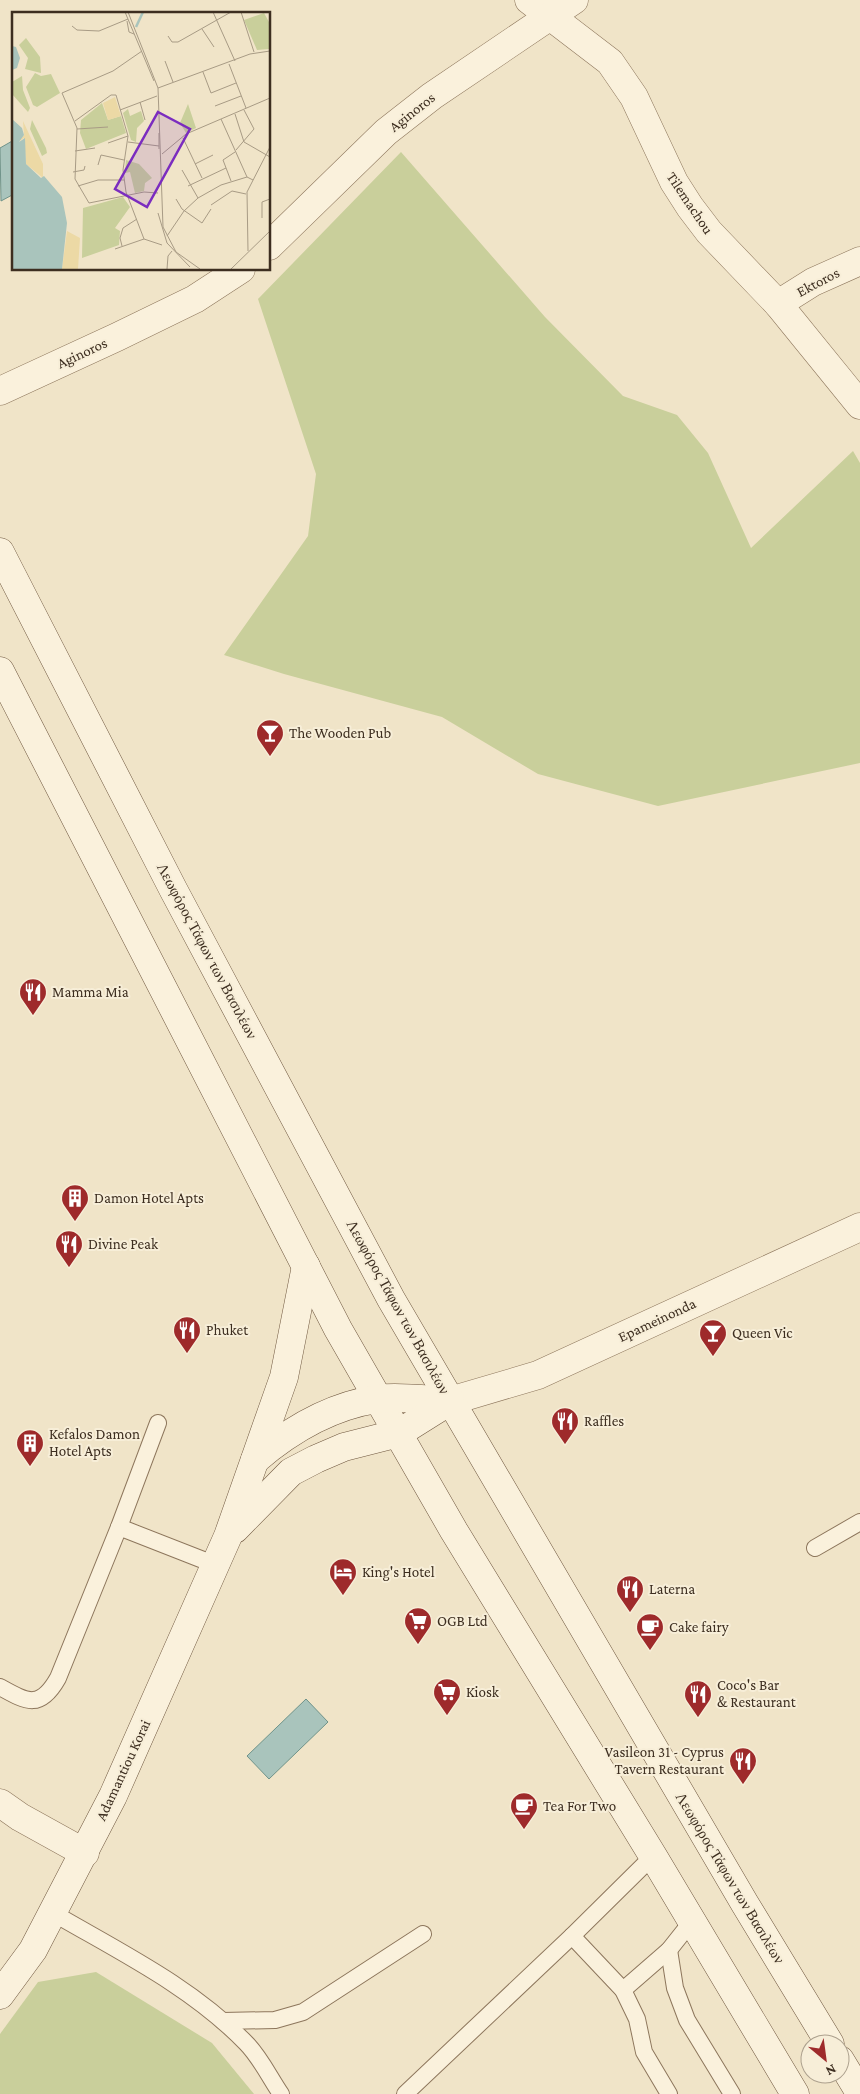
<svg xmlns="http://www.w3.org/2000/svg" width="860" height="2094" font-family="'Crimson Pro',serif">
  <rect width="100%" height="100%" fill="#f0e4c8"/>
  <g fill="#c9cf9b">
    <polygon points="401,152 545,317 623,396 677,415 708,453 751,548 853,451 860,463 860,763 658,806 538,774 442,717 284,674 224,655 308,536 316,474 258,299"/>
    <polygon points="96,1972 212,2043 254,2094 0,2094 0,2034 38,1982"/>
  </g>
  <g fill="#a9c4bc" stroke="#6f938a">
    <polygon points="14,140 14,194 1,201 0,148"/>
    <polygon points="306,1699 328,1722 269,1779 247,1756"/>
  </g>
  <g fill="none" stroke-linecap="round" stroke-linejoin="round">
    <g stroke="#8d765c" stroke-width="18">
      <g id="service">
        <polyline points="119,1527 216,1565"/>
        <polyline points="815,1548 860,1522"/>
        <path d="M0 1687C27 1702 40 1710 58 1678L119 1527 158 1423"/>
        <path d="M53 1913C120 1952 192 1987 246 2043 260 2057 270 2078 281 2094"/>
        <polyline points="572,1936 623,1990 637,2019 644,2052 669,2094"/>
        <polyline points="669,1950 675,1988 687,2020 732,2094"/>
        <polyline points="623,1990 669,1950 692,1921"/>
        <polyline points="223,2021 275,2020 303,2012 423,1934"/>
        <polyline points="405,2094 572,1936 653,1856"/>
      </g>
    </g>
    <g stroke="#8d765c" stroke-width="29">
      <g id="minor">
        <polyline points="529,0 610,62 634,97 674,182 690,207 709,232 778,304 860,405"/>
        <polyline points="269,246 386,132 432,96 574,0"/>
        <polyline points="778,304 813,282 860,261"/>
        <polyline points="0,391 117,337 195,299 241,269"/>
        <polyline points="450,1401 538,1375 860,1227"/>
        <polyline points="0,1803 20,1817 85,1853"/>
      </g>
    </g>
    <g stroke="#6f573f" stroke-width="29">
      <g id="secondary">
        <polyline points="0,552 173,889 391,1299 745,1904 830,2044"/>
        <polyline points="0,671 338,1329 454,1531 653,1856 795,2094"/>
        <path d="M255 1460C290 1430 331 1406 377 1399 398 1396 429 1400 450 1401"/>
        <polyline points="235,1529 291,1472 316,1459 344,1447 399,1433 450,1401"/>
        <polyline points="0,1995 33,1950 113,1796 228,1536 284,1377 306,1266"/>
        <polyline points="840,2060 860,2093"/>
      </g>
    </g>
    <use href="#service" stroke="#faf1dc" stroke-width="16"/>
    <use href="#minor" stroke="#faf1dc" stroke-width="28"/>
    <use href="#secondary" stroke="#faf1dc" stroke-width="28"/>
  </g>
  <defs>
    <g id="bar-pin" transform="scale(1.4375)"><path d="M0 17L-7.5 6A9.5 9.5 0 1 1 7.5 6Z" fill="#9e2a2b" stroke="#f7eed8"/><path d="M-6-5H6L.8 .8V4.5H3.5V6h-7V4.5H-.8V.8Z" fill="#fff"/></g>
    <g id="restaurant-pin" transform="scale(1.4375)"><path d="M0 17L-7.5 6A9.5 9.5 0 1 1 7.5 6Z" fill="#9e2a2b" stroke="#f7eed8"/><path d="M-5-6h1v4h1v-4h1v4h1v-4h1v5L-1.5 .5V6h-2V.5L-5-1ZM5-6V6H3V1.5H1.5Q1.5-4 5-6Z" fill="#fff"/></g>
    <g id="building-pin" transform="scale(1.4375)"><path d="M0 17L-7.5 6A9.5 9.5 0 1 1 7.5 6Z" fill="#9e2a2b" stroke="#f7eed8"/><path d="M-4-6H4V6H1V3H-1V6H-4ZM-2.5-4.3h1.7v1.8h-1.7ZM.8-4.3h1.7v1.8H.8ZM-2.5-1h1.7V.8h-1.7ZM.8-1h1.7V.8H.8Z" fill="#fff"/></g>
    <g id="hotel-pin" transform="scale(1.4375)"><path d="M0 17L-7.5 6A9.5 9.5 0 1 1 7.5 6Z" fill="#9e2a2b" stroke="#f7eed8"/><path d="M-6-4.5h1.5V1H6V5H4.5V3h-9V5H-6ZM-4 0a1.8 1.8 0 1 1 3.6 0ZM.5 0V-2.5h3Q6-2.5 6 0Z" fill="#fff"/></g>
    <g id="supermarket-pin" transform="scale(1.4375)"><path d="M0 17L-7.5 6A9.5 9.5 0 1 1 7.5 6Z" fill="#9e2a2b" stroke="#f7eed8"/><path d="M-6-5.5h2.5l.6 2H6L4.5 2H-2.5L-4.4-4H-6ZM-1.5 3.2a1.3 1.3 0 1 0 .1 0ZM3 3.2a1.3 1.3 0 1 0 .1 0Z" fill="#fff"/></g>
    <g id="cafe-pin" transform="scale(1.4375)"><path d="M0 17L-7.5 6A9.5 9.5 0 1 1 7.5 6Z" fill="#9e2a2b" stroke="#f7eed8"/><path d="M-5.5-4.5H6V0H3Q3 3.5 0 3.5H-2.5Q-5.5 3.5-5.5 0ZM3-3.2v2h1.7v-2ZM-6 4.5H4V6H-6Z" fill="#fff"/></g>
  </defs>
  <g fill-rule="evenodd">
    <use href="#bar-pin" x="270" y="733"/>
    <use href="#restaurant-pin" x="33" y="992"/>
    <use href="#building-pin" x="75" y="1198"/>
    <use href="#restaurant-pin" x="69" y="1244"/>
    <use href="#restaurant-pin" x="187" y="1330"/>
    <use href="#bar-pin" x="713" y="1333"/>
    <use href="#restaurant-pin" x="565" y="1421"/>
    <use href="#building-pin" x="30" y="1443"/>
    <use href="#hotel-pin" x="343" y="1572"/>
    <use href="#restaurant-pin" x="630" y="1589"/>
    <use href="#supermarket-pin" x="418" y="1621"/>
    <use href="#cafe-pin" x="650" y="1627"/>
    <use href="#supermarket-pin" x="447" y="1692"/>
    <use href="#restaurant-pin" x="698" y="1694"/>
    <use href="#restaurant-pin" x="743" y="1761"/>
    <use href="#cafe-pin" x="524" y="1806"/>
  </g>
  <g text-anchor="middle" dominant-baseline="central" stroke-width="4" stroke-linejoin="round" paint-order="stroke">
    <g font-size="15" fill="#3d2e20" stroke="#f7eed8">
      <text transform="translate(412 112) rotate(-38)">Aginoros</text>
      <text transform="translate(690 203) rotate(56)">Tilemachou</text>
      <text transform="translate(818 282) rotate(-28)">Ektoros</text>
      <text transform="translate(82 353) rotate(-25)">Aginoros</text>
      <text transform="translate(207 951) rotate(62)">Λεωφόρος Τάφων των Βασιλέων</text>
      <text transform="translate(398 1307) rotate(61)">Λεωφόρος Τάφων των Βασιλέων</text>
      <text transform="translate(657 1320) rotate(-25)">Epameinonda</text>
      <text transform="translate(123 1770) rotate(-65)">Adamantiou Korai</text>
      <text transform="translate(730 1878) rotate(59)">Λεωφόρος Τάφων των Βασιλέων</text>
    </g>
    <g font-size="15" fill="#3d2e20" stroke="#f7eed8" text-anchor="start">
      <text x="289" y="733">The Wooden Pub</text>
      <text x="52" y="992">Mamma Mia</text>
      <text x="94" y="1198">Damon Hotel Apts</text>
      <text x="88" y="1244">Divine Peak</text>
      <text x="206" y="1330">Phuket</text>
      <text x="732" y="1333">Queen Vic</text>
      <text x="584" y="1421">Raffles</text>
      <text x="49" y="1434">Kefalos Damon<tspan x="49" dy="17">Hotel Apts</tspan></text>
      <text x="362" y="1572">King's Hotel</text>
      <text x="649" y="1589">Laterna</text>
      <text x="437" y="1621">OGB Ltd</text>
      <text x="669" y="1627">Cake fairy</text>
      <text x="717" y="1685">Coco's Bar<tspan x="717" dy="17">&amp; Restaurant</tspan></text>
      <text x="466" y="1692">Kiosk</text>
      <text x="724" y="1752" text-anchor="end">Vasileon 31 - Cyprus<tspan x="724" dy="17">Tavern Restaurant</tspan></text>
      <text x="543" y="1806">Tea For Two</text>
    </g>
  </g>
  <g transform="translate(12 12)">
    <rect width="258" height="258" fill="#f0e4c8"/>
    <path d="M252 1 257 10V37L245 38 232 8ZM14 26 28 45 29 61 13 57 16 46 7 33ZM23 61 29 64 39 62 48 81 25 95 21 93 14 75ZM10 64 11 78 18 96 16 100 0 82V70ZM90 91 96 108 109 104 114 121 74 137 68 121 69 108ZM176 92 184 116 174 121 168 111ZM116 97 118 104 129 99 132 109 125 116 124 130 119 128 111 101ZM20 108 34 136 35 141 30 144 18 117ZM114 148 127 152 140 166 133 171 132 179 123 181 118 160 113 161ZM111 185 118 195 103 216 108 219 107 233 70 246 71 196Z" fill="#c9cf9b"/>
    <path d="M103 85 109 104 96 108 91 91ZM11 109 31 152V166L14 152 12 126 6 130 12 123ZM55 219 68 226 66 257H50Z" fill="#ecd9a5"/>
    <path d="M0 34 4 35 8 46 5 56 0 58ZM0 107 10 116 12 123 7 130 13 126 14 152 29 166 32 164 50 185 55 211 50 257H0Z" fill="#a9c4bc"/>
    <path fill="none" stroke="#a9c4bc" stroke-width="2.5" d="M124 15 131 0"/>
    <path fill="none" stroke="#a89b85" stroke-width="1" d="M113 0 142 69M116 0 146 76 151 215 164 240 188 257M201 0 223 49M229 0 242 40M115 9 117 20 122 22M60 14 65 18 87 19 116 7M190 17 202 35M156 24 160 30H166L219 0M130 39 101 59 50 81 65 116 63 167 77 191 132 180 146 181M153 49 161 70M217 52 234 96M191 60 199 81 224 71M146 76 238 42 258 39M128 90 133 108M203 94 229 84M108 98 145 84M223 102 232 130 258 145M209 107 235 165 241 168M63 109 99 83H104L116 124 111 158 114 180 132 227M65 117 96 115M147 121V137M171 126 190 166M116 130 147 134M96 131 116 124M224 138 242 117 232 98M63 139 83 136M150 142 174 122 258 86M183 152 201 143M86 153 89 143 112 148M170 158 186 186M61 160 72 158 73 154M219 169 211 148 223 140M66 174 86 168H112M176 174 214 156M164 187 170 197 190 211 199 197M199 193 220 179 234 182M146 201 155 231 178 255M250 206V190L258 187M155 224 172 199 186 186 209 173 235 165M110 234 108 226 111 216 125 207M103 237 132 227 150 233M236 239 235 180 258 135M155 257 156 244 160 239M219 257 258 219"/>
    <path fill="#7b2cbf" fill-opacity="0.15" stroke="#7b2cbf" stroke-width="2.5" d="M146 100 178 117 135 195 103 177Z"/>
    <rect width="258" height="258" fill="none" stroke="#3d2e20" stroke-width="2.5"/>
  </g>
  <g transform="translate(825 2059) rotate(151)"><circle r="24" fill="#f7eed8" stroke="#ada18e"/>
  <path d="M0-4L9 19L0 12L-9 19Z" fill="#9e2a2b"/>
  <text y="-8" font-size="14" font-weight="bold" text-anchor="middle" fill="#3d2e20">N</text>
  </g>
</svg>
